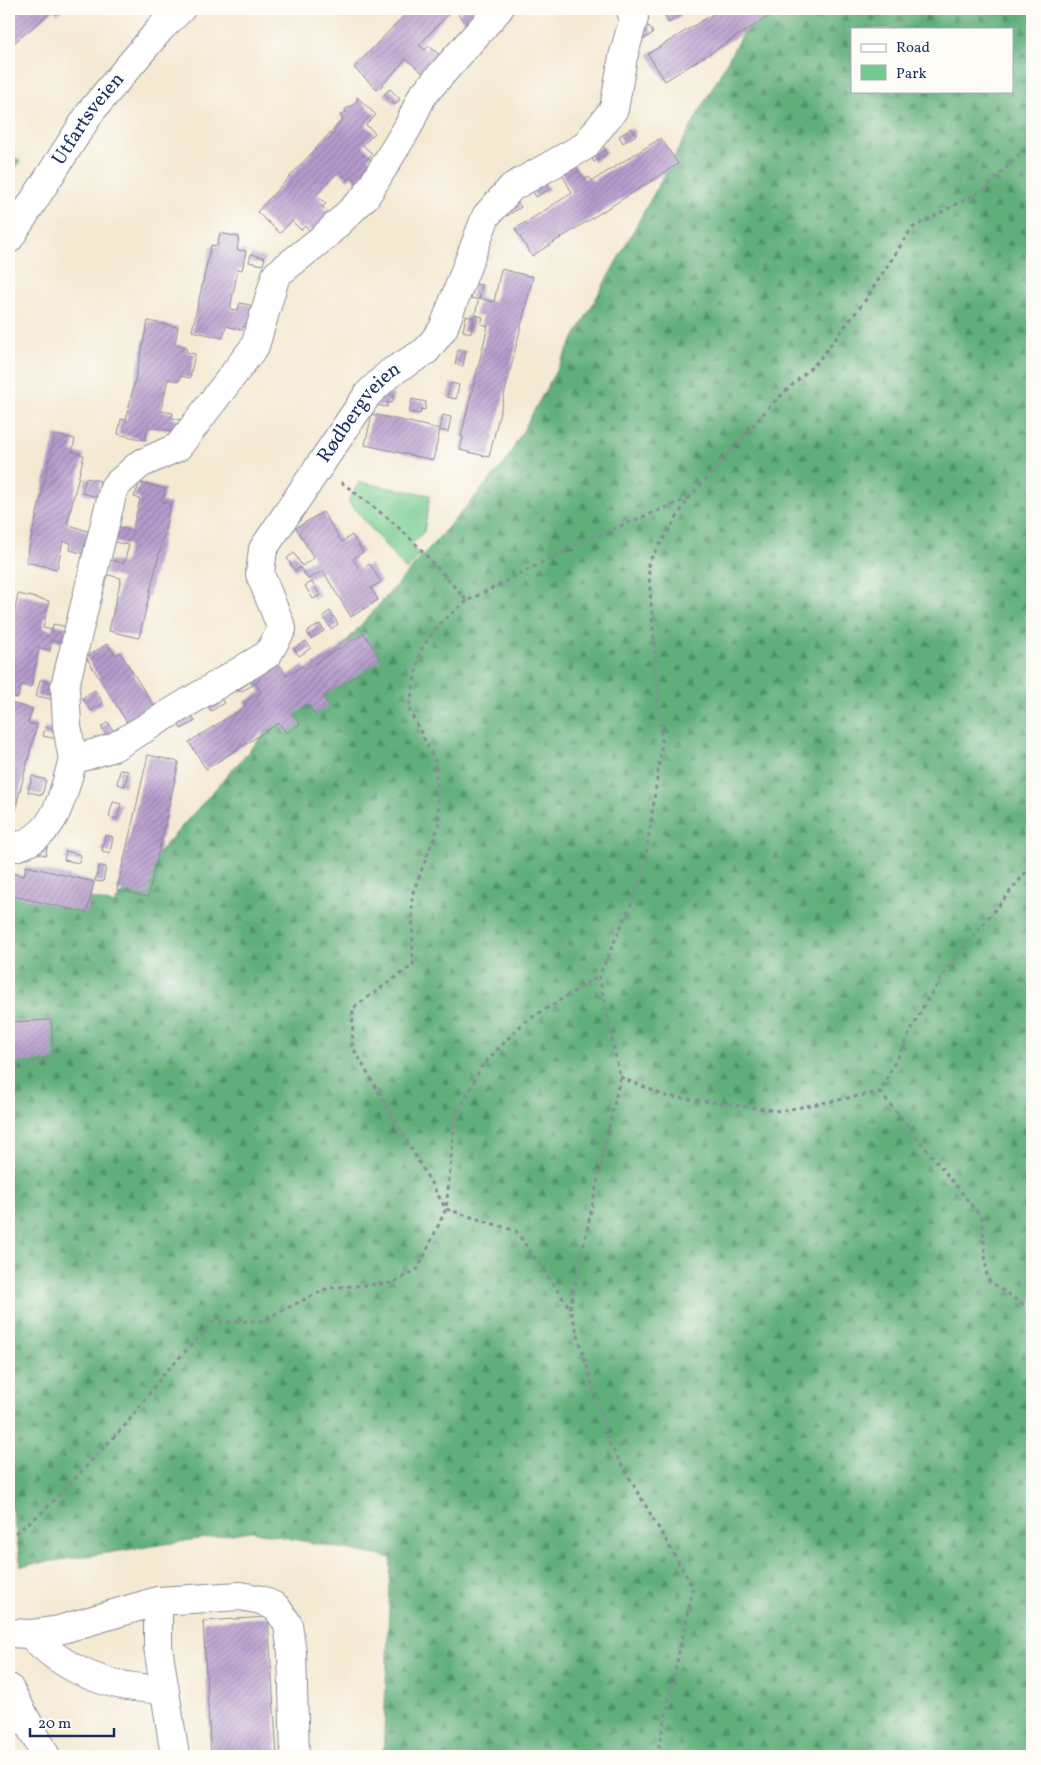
<svg xmlns="http://www.w3.org/2000/svg" width="1041" height="1765" font-family="Vollkorn,serif">
  <defs>
    <pattern id="forest-firs" width="22" height="20" patternUnits="userSpaceOnUse" patternTransform="scale(1.25)"><rect width="22" height="20" fill="#60af7a"/><path d="M5 1l3.5 6h-7zM16 11l3.5 6h-7z" fill="#4e8f67"/></pattern>
    <pattern id="building-hatch" width="6" height="6" patternUnits="userSpaceOnUse" patternTransform="scale(1.25)"><rect width="6" height="6" fill="#b69bcc"/><path d="M-1 1l2-2M0 6l6-6M5 7l2-2" fill="none" stroke="#937fa9"/></pattern>
  </defs>
  <rect width="100%" height="100%" fill="#fdfcf7"/>
  <filter id="ink" filterUnits="userSpaceOnUse"><feTurbulence type="fractalNoise" baseFrequency=".02" numOctaves="2"/><feDisplacementMap in="SourceGraphic" scale="10" xChannelSelector="R" yChannelSelector="G"/><feConvolveMatrix kernelMatrix="1 2 1 2 8 2 1 2 1" color-interpolation-filters="sRGB"/></filter>
  <filter id="wash" filterUnits="userSpaceOnUse"><feTurbulence type="fractalNoise" baseFrequency=".0096" numOctaves="4" result="noise"/><feDisplacementMap in="SourceGraphic" scale="20" xChannelSelector="R" yChannelSelector="G"/><feGaussianBlur stdDeviation="1.12" result="paint"/><feColorMatrix in="noise" values="0 0 0 0 0 0 0 0 0 0 0 0 0 0 0 0 0 1.4 0 .05"/><feComposite in="paint" operator="in"/></filter>
  <g filter="url(#wash)">
    <rect width="100%" height="100%" fill="#f4e9d2"/>
    <polygon fill="#75cb8f" stroke="#487d76" points="359,482 430,495 424,532 410,546 420,555 406,570 348,501"/>
    <g fill="url(#forest-firs)" stroke="#3e6f6c" fill-rule="evenodd">
      <path d="M756 9H1032V1756H383L391 1558 251 1531 21 1566 9 1490V876L113 904 505 463ZM852 29H1012V91H852Z"/>
      <polygon points="9,154 20,161 9,179"/>
    </g>
    <g id="blocks">
      <g fill="url(#building-hatch)">
        <polygon points="16,9 64,9 57,14 54,10 9,47 9,15"/>
        <polygon points="410,9 453,9 419,45 425,50 429,46 441,56 424,74 406,59 378,90 354,68"/>
        <polygon points="464,9 474,9 480,14 469,26 458,15"/>
        <polygon points="677,9 682,15 669,23 665,16"/>
        <polygon points="721,9 781,9 665,81 648,54"/>
        <polygon points="649,26 653,33 641,41 636,34"/>
        <polygon points="390,89 400,99 395,105 384,94"/>
        <polygon points="357,97 376,115 366,125 375,133 363,145 372,154 368,158 375,164 358,183 351,176 348,180 339,171 327,183 316,195 326,204 322,207 330,213 312,232 305,226 301,230 292,221 280,233 257,212 343,119 340,115 346,112 345,110 348,107 350,108 357,101"/>
        <polygon points="632,128 636,135 623,143 619,136"/>
        <polygon points="661,138 678,164 532,256 515,229 572,193 561,172 574,164 585,179 589,177 592,181"/>
        <polygon points="603,146 607,153 594,162 589,154"/>
        <polygon points="545,182 549,189 536,197 532,190"/>
        <polygon points="516,200 521,207 507,216 502,208"/>
        <polygon points="220,233 239,237 237,250 246,251 242,270 238,269 230,309 238,310 240,303 254,306 249,328 243,326 242,330 226,326 223,338 192,331 211,245 217,246"/>
        <polygon points="251,254 265,258 263,265 249,262"/>
        <polygon points="501,269 533,277 489,457 460,450 463,437 461,436 488,326 481,324 483,317 475,315 479,298 494,302"/>
        <polygon points="474,284 482,285 479,300 471,298"/>
        <polygon points="466,316 474,318 471,333 463,331"/>
        <polygon points="148,321 178,327 175,344 187,347 186,352 195,354 190,378 181,376 179,381 168,379 161,411 173,413 172,418 181,420 178,432 148,427 145,440 118,434 121,419 126,420"/>
        <polygon points="458,350 466,351 463,366 455,364"/>
        <polygon points="451,383 459,385 456,399 447,397"/>
        <polygon points="379,391 394,395 392,403 388,402 387,407 376,405"/>
        <polygon points="412,399 426,402 425,410 421,409 420,414 409,412"/>
        <polygon points="372,414 440,429 443,415 451,417 448,432 440,430 433,460 365,445"/>
        <polygon points="55,435 75,439 72,452 84,455 67,524 90,532 84,554 70,550 71,543 63,541 57,569 26,562"/>
        <polygon points="86,478 100,481 97,497 82,493"/>
        <polygon points="138,482 165,489 162,502 171,504 139,638 109,631 121,578 104,574 109,560 124,563 129,545 114,542 118,527 132,531 140,499 134,497 139,485"/>
        <polygon points="323,512 342,542 352,535 363,552 353,559 360,570 370,564 381,582 371,588 378,600 351,617 323,571 308,579 300,567 295,571 287,558 294,553 302,566 314,558 296,528"/>
        <polygon points="312,582 320,595 313,599 305,586"/>
        <polygon points="18,594 49,601 43,628 52,630 53,624 67,627 64,643 52,640 50,650 39,648 31,687 21,685 18,698 9,696 9,620 13,621"/>
        <polygon points="330,611 338,624 331,629 323,616"/>
        <polygon points="320,624 324,631 311,639 307,632"/>
        <polygon points="364,633 381,660 323,696 329,706 315,715 309,705 294,714 300,724 286,733 279,723 206,769 189,742 246,706 244,702 261,692 255,683 260,680 255,673 277,660 287,676 303,666 306,669"/>
        <polygon points="306,641 311,648 299,656 294,649"/>
        <polygon points="107,644 115,655 120,652 157,711 130,727 86,657"/>
        <polygon points="249,677 253,685 240,692 235,685"/>
        <polygon points="40,680 55,683 51,699 36,696"/>
        <polygon points="95,690 103,703 91,711 82,698"/>
        <polygon points="219,695 224,703 211,711 206,703"/>
        <polygon points="10,703 32,709 28,723 37,725 15,810 9,809"/>
        <polygon points="190,714 195,721 181,729 177,722"/>
        <polygon points="108,722 116,735 110,740 101,727"/>
        <polygon points="45,727 59,731 57,739 43,736"/>
        <polygon points="148,755 179,762 148,897 117,890"/>
        <polygon points="120,770 128,771 125,786 117,784"/>
        <polygon points="32,776 46,780 42,795 28,792"/>
        <polygon points="113,802 121,804 117,819 109,817"/>
        <polygon points="105,835 113,837 110,853 102,851"/>
        <polygon points="33,844 47,847 46,855 31,852"/>
        <polygon points="66,851 81,855 79,863 64,860"/>
        <polygon points="26,866 94,882 87,913 9,895 11,873 24,876"/>
        <polygon points="99,866 106,867 103,882 95,881"/>
        <polygon points="51,1020 54,1060 17,1062 18,1070 9,1070 9,1022"/>
        <polygon points="268,1617 277,1756 211,1756 203,1621"/>
      </g>
    </g>
  </g>
  <g filter="url(#ink)">
    <use href="#blocks" fill-opacity="0" stroke="#888c98" stroke-width="1"/>
    <g fill="none" stroke-linecap="round" stroke-linejoin="round">
      <g stroke="#888c98" stroke-width="30">
        <g id="minor">
          <path id="s1" d="M499 9 422 96 408 127 366 196 324 237 276 275 255 346 178 447 140 464 114 487 65 686 67 726 73 760 114 747 268 654 282 629 260 574 263 549 368 394 390 373 426 351 443 329 486 216 512 187 585 146 614 109 623 57 634 18 630 9"/>
          <path id="s2" d="M9 239 92 110 161 28 181 9"/>
          <path d="M9 848C14 848 18 846 24 844 58 830 63 792 73 760"/>
          <polyline points="158,1601 158,1647 175,1756"/>
          <polyline points="9,1633 30,1634 59,1630 158,1601 241,1596 261,1600 276,1607 288,1624 292,1653 295,1756"/>
          <path d="M30 1634C67 1673 111 1689 164 1689"/>
          <polyline points="9,1688 46,1756"/>
        </g>
      </g>
      <g stroke="#888c98" stroke-width="3" stroke-dasharray="4 4" stroke-linecap="butt">
        <polyline points="341,482 389,519 414,542 467,601 586,540 689,498"/>
        <polyline points="467,601 439,624 420,651 409,709 435,761 439,825 412,895 413,965 353,1008 352,1046 446,1209 516,1231 569,1307"/>
        <polyline points="620,1077 666,1096 780,1111 880,1092 923,1007 951,963 1032,865"/>
        <polyline points="880,1092 982,1218 987,1279 1032,1311"/>
        <polyline points="9,1538 45,1510 128,1422 163,1375 213,1322 261,1321 328,1288 393,1283 418,1269 446,1209 455,1119 481,1067 523,1023 599,976"/>
        <polyline points="657,1756 693,1587 609,1443 570,1308 620,1077 599,976 643,877 662,744 648,563 689,498 771,405 818,361 864,302 912,228 985,189 1032,142"/>
      </g>
      <use href="#minor" stroke="#fff" stroke-width="28"/>
    </g>
  </g>
  <g text-anchor="middle" dominant-baseline="central" stroke-width="4" stroke-linejoin="round" paint-order="stroke">
    <g font-size="20" fill="#1b2f5e" stroke="#fdfcf7">
      <text stroke="none"><textPath href="#s2" startOffset="144">Utfartsveien</textPath></text>
      <text stroke="none"><textPath href="#s1" startOffset="1411">Rødbergveien</textPath></text>
    </g>
  </g>
  <rect width="1041" height="1765" fill="none" stroke="#fdfcf7" stroke-width="30"/>
  <rect x="851" y="28" width="162" height="65" fill="#fdfcf7" stroke="#a3aaba"/>
  <rect x="861" y="44" width="25" height="8" fill="#ffffff" stroke="#a3aaba"/>
  <text x="896" y="52" font-size="15" fill="#1b2f5e">Road</text>
  <rect x="861" y="65" width="25" height="15" fill="#75cb8f" stroke="#a3aaba"/>
  <text x="896" y="78" font-size="15" fill="#1b2f5e">Park</text>
  <path d="M30 1728v8h84v-8" fill="none" stroke="#1b2f5e" stroke-width="2.5"/>
  <text x="38" y="1728" font-size="15" fill="#1b2f5e" stroke="#fdfcf7" stroke-width="4" paint-order="stroke">20 m</text>
</svg>
